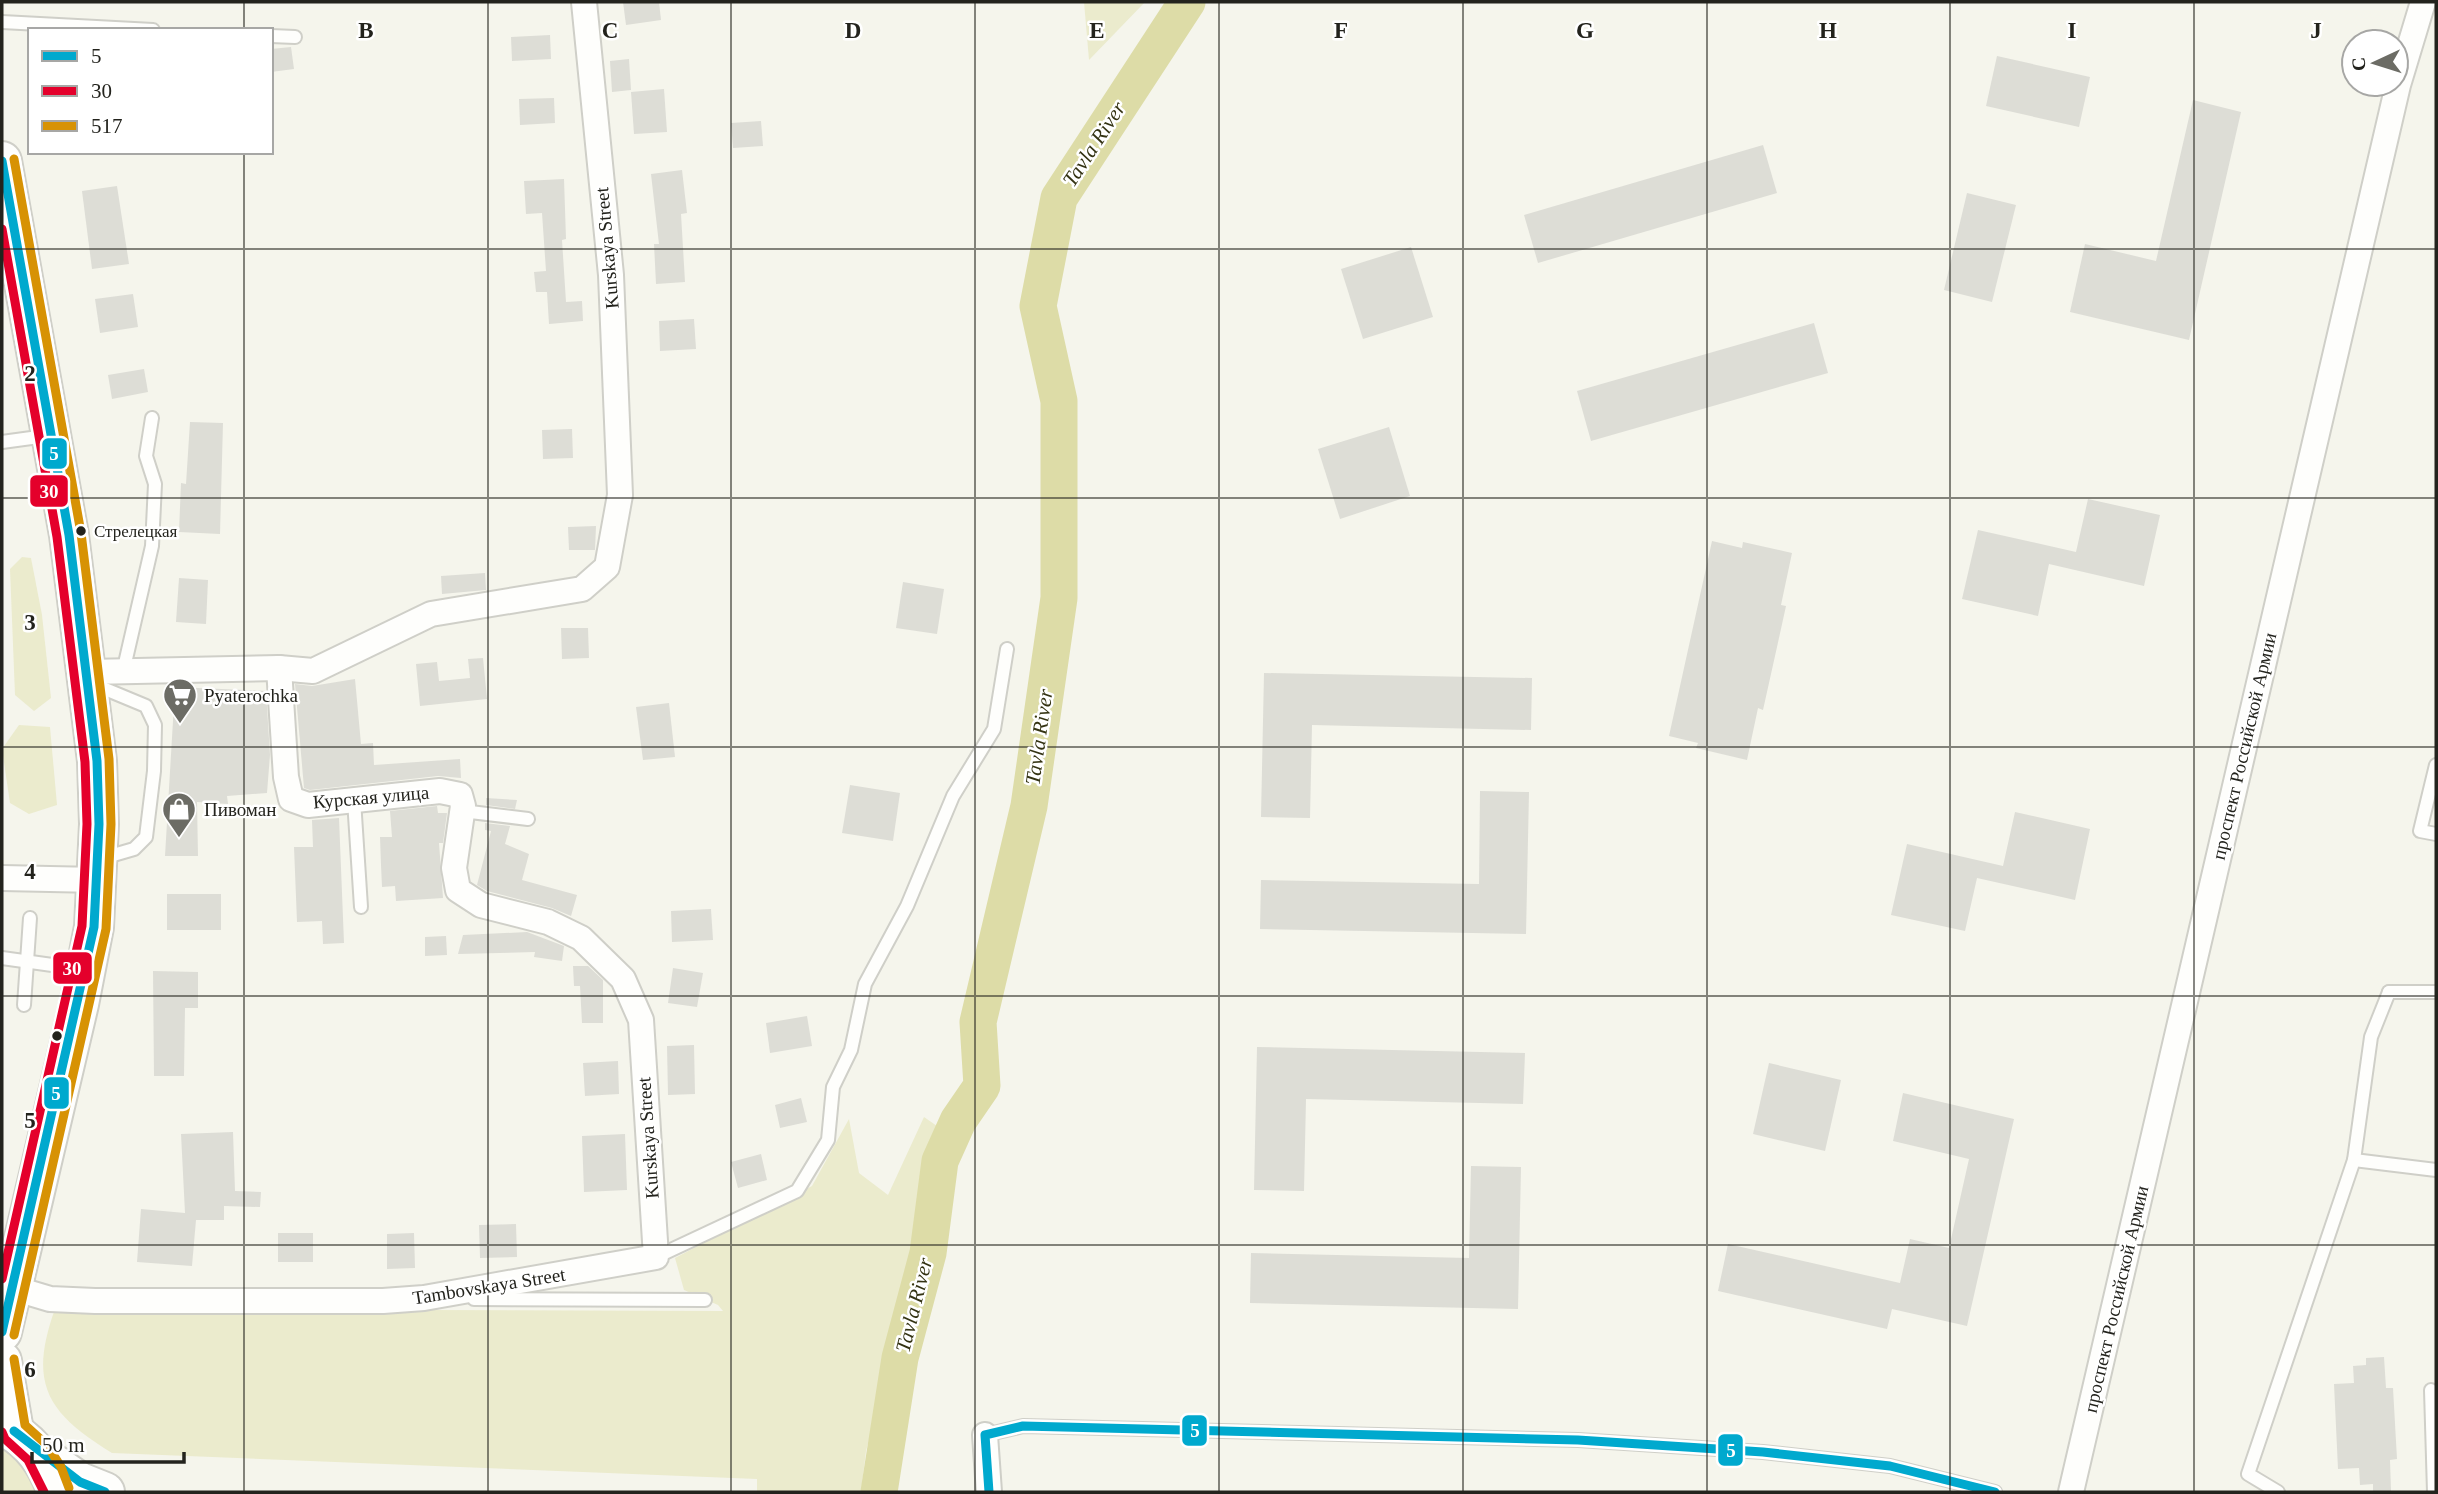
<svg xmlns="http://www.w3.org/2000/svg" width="2438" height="1494" font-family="'Times New Roman',serif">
  <rect width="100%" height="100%" fill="#f5f5ec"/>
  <g fill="#ebebcd">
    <polygon points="1084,2 1145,2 1089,60"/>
    <polygon points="22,557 31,558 42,615 51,698 34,711 15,695 10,569"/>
    <polygon points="19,725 50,727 57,805 29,814 10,803 2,749"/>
    <path d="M924 1117 937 1126 912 1268 866 1451 861 1492H757V1479L112 1453C47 1413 28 1384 55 1309L723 1311 718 1305 684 1290 675 1258 812 1186 849 1119 859 1173 888 1195Z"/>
    <polygon points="2,1442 18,1453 41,1492 2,1492"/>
  </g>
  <polygon fill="#dddca7" points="900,1358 900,1408 893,1476 895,1492 873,1492 890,1394"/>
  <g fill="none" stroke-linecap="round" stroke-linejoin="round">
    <polyline stroke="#dddca7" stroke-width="37" points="879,1492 900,1358 928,1253 940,1161 958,1121 982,1086 978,1022 1029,806 1059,598 1059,401 1038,306 1059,198 1187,2"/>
  </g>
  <g fill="#ddddd6">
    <polygon points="623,2 659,2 661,20 626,25"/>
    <polygon points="550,35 551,59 512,61 511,37"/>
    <polygon points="291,47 294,69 271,72 271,49"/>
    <polygon points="1997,56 2090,77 2079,127 1986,106"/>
    <polygon points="629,59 631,90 612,92 610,61"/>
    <polygon points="664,89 667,132 634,134 631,92"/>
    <polygon points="554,98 555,123 520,125 519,99"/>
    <polygon points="2193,100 2241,112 2189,340 2070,312 2085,244 2156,261"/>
    <polygon points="761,121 763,146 733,148 731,123"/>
    <polygon points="1763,145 1777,193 1538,263 1524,215"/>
    <polygon points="682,170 687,213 681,214 685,282 656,284 654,244 659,244 651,174"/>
    <polygon points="564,179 566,239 562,240 566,302 582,301 583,321 549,324 547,292 536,292 534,272 546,271 542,213 526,214 524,181"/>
    <polygon points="117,186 129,264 92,269 82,191"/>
    <polygon points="1967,193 2016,205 1992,302 1944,290"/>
    <polygon points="1411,247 1433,317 1363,339 1341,269"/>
    <polygon points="133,294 138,327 100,333 95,299"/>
    <polygon points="694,319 696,349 660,351 659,321"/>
    <polygon points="1814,323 1828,373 1591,441 1577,391"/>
    <polygon points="144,369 148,392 112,399 108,375"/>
    <polygon points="190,422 223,423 220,534 179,532 181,483 186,484"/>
    <polygon points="1389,427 1410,496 1340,519 1318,449"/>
    <polygon points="572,429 573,458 543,459 542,430"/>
    <polygon points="2088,499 2160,515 2144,586 2049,564 2038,616 1962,599 1978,530 2076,552"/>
    <polygon points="596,526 595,550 569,550 568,527"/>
    <polygon points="1712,541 1742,548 1743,542 1792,553 1781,605 1786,606 1777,647 1763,710 1758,708 1747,760 1696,748 1698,743 1669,736"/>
    <polygon points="485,573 486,590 442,594 441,576"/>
    <polygon points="179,578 208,580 206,624 176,622"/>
    <polygon points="903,582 944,589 937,634 896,628"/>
    <polygon points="561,628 588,628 589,658 562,659"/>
    <polygon points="483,658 487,699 420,706 416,664 437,662 439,681 470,678 468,659"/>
    <polygon points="1264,673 1532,678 1531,730 1312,725 1310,818 1261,817"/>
    <polygon points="355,679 361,744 373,743 374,765 460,759 461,778 438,776 310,790 304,788 295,684 312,686"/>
    <polygon points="175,687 266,691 270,755 267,793 227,796 228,804 197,802 198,856 165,856"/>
    <polygon points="669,703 675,757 643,760 636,707"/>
    <polygon points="850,785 900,793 893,841 842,833"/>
    <polygon points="1480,791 1529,792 1526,934 1260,929 1261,880 1479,884"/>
    <polygon points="486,798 517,800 515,809 486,805"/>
    <polygon points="437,806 438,813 447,813 443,843 439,843 443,898 396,901 395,886 382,887 381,865 380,837 392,837 390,811"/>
    <polygon points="2015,812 2090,829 2075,900 1977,878 1965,931 1891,915 1907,844 2003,866"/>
    <polygon points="339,818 344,943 323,944 322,921 297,922 294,847 313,847 312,820"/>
    <polygon points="485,823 510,826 505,844 529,854 522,880 577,895 571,916 552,908 487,891 477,885 491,831 485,830"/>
    <rect x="167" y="894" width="54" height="36"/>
    <polygon points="711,909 713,940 672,942 671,911"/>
    <polygon points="527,932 564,946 562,961 534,957 535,952 458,954 463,935"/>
    <polygon points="446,936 447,955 425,956 425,937"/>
    <polygon points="573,966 588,966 603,980 603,1023 582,1023 580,986 574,986"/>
    <polygon points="673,968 703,973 697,1007 668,1003"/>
    <polygon points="153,971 198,972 198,1008 185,1008 184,1076 154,1076"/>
    <polygon points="807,1016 812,1046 770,1053 766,1023"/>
    <polygon points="694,1045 695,1094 668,1095 667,1046"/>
    <polygon points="1257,1047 1525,1053 1523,1104 1306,1099 1304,1191 1254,1190"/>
    <polygon points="618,1061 619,1094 585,1096 583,1063"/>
    <polygon points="1769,1063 1841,1080 1825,1151 1753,1134"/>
    <polygon points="1903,1093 2014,1119 1967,1326 1892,1309 1887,1329 1718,1291 1728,1244 1900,1283 1910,1239 1949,1248 1969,1159 1893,1141"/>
    <polygon points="801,1098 807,1122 780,1128 775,1105"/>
    <polygon points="233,1132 235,1191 261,1192 260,1207 224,1206 224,1220 196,1220 192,1266 137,1262 141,1209 185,1213 181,1134"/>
    <polygon points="625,1134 627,1190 584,1192 582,1136"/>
    <polygon points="761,1154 767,1180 738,1188 731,1162"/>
    <polygon points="1471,1166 1521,1167 1518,1309 1250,1303 1251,1253 1469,1258"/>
    <polygon points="516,1224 517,1257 480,1258 479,1225"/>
    <rect x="278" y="1233" width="35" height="29"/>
    <polygon points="414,1233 415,1268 387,1269 387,1234"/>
    <polygon points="2384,1357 2386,1388 2393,1388 2397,1459 2390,1460 2391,1491 2373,1492 2373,1484 2360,1485 2359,1468 2338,1469 2334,1384 2354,1383 2353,1366 2366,1365 2366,1358"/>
  </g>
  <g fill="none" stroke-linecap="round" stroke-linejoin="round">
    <g stroke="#cfcfc8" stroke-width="16">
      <g id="service">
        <polyline points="2,22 153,30"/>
        <polyline points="271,36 295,37"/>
        <polyline points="2,442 46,436"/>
        <polyline points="123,672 152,546 155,484 146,456 152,418"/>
        <polyline points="93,684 146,706 155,725 154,771 146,837 134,849 103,858"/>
        <polyline points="2436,765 2420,831 2436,834"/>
        <polyline points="354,800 361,907"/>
        <polyline points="462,811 528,819"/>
        <polyline points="2,958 81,969"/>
        <polyline points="2389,992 2436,992"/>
        <polyline points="24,1005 30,918"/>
        <polyline points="2354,1160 2436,1170"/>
        <polyline points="656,1257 797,1191 828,1140 833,1087 851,1050 865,984 907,906 953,796 994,729 1007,649"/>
        <polyline points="474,1299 705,1300"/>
        <polyline points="2431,1390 2434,1492"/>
        <polyline points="985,1435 1023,1426 1578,1440 1763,1452 1890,1466 1995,1492"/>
        <polyline points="2278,1492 2248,1474 2354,1160 2371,1037 2389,992"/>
      </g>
    </g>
    <g stroke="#cfcfc8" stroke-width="28">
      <g id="minor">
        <polyline points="88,672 279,668 313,671 431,614 582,589 607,567 620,495 611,275 584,2"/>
        <polyline points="2,878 98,880"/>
        <polyline points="13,1288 50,1299 95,1301 383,1301 424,1298 656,1257 641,1020 623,979 581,938 548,922 481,905 458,890 454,868 463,806 460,795 440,791 308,805 291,799 286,777 279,668"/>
        <polyline points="985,1435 989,1492"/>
        <polyline points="2071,1492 2398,85 2423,2"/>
      </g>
    </g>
    <g stroke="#cfcfc8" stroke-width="42">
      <g id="primary">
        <polyline points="2,161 69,535 97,761 99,824 94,927 79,1004 2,1332"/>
        <polyline points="2,1361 14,1431"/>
        <path d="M2 1426C31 1439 47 1463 57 1492"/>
        <polyline points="41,1455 80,1482 105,1492"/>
      </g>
    </g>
    <use href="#service" stroke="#fefefc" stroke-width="12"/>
    <use href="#minor" stroke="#fefefc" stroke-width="24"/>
    <use href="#primary" stroke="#fefefc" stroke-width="38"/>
    <g stroke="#fff" stroke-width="14">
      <g id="bus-1">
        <polyline points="2,161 69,535 97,761 99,824 94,927 2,1332"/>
        <polyline points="14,1431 80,1482 105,1492"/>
        <polyline points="989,1492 985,1435 1023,1426 1578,1440 1763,1452 1890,1466 1995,1492"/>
      </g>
    </g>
    <g stroke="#fff" stroke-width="14">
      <g id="bus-2">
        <polyline points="2,229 57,537 85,762 87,824 82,926 2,1279"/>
        <polyline points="2,1432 5,1439 28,1460 44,1492"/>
      </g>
    </g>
    <g stroke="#fff" stroke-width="14">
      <g id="bus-3">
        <polyline points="14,1335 106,929 111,824 109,759 81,533 14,159"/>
        <polyline points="14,1359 25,1425 47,1445 61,1467 69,1488"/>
      </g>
    </g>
    <use href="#bus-1" stroke="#00a9ce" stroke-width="9"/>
    <use href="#bus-2" stroke="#e4002b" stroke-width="9"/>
    <use href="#bus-3" stroke="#d79204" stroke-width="9"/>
  </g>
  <path fill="none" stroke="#23231d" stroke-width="2" stroke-opacity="0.55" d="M244 2V30M488 2V1492M731 2V1492M975 2V1492M1219 2V1492M1463 2V1492M1707 2V1492M1950 2V1492M2194 2V1492M244 152V1492M2 249H2436M2 498H2436M2 747H2436M2 996H2436M2 1245H2436"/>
  <defs>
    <g id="supermarket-pin" transform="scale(1.75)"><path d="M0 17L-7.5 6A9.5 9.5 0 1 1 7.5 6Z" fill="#6c6c65" stroke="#fff"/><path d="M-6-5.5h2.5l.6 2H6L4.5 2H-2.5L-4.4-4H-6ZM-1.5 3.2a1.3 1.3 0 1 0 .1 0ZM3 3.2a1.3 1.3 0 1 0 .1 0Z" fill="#fff"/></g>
    <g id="shop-pin" transform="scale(1.75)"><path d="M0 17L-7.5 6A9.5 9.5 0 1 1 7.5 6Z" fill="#6c6c65" stroke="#fff"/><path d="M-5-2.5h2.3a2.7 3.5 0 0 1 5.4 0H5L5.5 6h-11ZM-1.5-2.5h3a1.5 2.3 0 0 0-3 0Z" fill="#fff"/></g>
  </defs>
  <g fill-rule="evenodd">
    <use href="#supermarket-pin" x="180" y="695"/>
    <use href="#shop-pin" x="179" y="809"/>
  </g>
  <g fill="#23231d" stroke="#fff" stroke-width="2.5">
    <circle cx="81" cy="531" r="6"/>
    <circle cx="57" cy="1036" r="6"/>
  </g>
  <g text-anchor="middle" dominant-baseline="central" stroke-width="5" stroke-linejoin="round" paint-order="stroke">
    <g font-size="17" fill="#23231d" stroke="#fff" text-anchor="start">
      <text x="94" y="531">Стрелецкая</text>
    </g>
    <g font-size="19" fill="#23231d" stroke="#fff">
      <text transform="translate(607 248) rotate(-95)">Kurskaya Street</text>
      <text transform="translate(2244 746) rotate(-77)">проспект Российской Армии</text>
      <text transform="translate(371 797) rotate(-5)">Курская улица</text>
      <text transform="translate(648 1138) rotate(-94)">Kurskaya Street</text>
      <text transform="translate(489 1286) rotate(-9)">Tambovskaya Street</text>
      <text transform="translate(2116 1299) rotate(-77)">проспект Российской Армии</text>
    </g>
    <g font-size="19" fill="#23231d" stroke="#fff" text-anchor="start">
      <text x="204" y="695">Pyaterochka</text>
      <text x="204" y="809">Пивоман</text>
    </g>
    <g font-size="21" font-style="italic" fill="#343313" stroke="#fff">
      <text transform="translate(1094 144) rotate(-57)">Tavla River</text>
      <text transform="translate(1039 737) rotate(-82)">Tavla River</text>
      <text transform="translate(914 1305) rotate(-76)">Tavla River</text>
    </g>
  </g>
  <g font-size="23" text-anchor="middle" font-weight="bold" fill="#23231d" stroke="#fff" stroke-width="5" stroke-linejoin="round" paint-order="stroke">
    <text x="366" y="38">B</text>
    <text x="610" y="38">C</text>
    <text x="853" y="38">D</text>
    <text x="1097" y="38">E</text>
    <text x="1341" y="38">F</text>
    <text x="1585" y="38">G</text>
    <text x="1828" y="38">H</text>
    <text x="2072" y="38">I</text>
    <text x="2316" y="38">J</text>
    <text x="30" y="381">2</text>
    <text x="30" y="630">3</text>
    <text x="30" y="879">4</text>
    <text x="30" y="1128">5</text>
    <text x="30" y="1377">6</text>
  </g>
  <g stroke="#fff" stroke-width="2.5">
    <rect x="41" y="437" width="27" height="33" rx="7" fill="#00a9ce"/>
    <rect x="29" y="474" width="40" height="34" rx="7" fill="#e4002b"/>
    <rect x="52" y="951" width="41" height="34" rx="7" fill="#e4002b"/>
    <rect x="43" y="1076" width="27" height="34" rx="7" fill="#00a9ce"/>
    <rect x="1181" y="1414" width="27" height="33" rx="7" fill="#00a9ce"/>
    <rect x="1717" y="1433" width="27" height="34" rx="7" fill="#00a9ce"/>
  </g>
  <g font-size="19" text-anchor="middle" font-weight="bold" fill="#fff">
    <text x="54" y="460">5</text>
    <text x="49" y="498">30</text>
    <text x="72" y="975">30</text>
    <text x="56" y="1100">5</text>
    <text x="1195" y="1437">5</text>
    <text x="1731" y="1457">5</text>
  </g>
  <rect width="2438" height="1494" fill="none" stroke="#23231d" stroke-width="7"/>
  <rect x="28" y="28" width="245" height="126" fill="#ffffff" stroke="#a7a7a5" stroke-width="2"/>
  <rect x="42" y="51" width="35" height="10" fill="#00a9ce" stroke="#a7a7a5" stroke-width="2"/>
  <text x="91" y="63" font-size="21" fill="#23231d">5</text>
  <rect x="42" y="86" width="35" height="10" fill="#e4002b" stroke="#a7a7a5" stroke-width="2"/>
  <text x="91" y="98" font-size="21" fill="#23231d">30</text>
  <rect x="42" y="121" width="35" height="10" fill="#d79204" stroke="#a7a7a5" stroke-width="2"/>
  <text x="91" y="133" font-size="21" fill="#23231d">517</text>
  <g transform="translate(2375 63) rotate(266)"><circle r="33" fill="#ffffff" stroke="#a7a7a5" stroke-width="2"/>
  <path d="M0-5L12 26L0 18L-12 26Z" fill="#6c6c65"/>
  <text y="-10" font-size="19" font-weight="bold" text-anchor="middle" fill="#23231d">С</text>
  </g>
  <path d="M32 1452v10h152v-10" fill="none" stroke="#23231d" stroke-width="3.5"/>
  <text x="42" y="1452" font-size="21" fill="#23231d" stroke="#ffffff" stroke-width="5" paint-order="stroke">50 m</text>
</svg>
